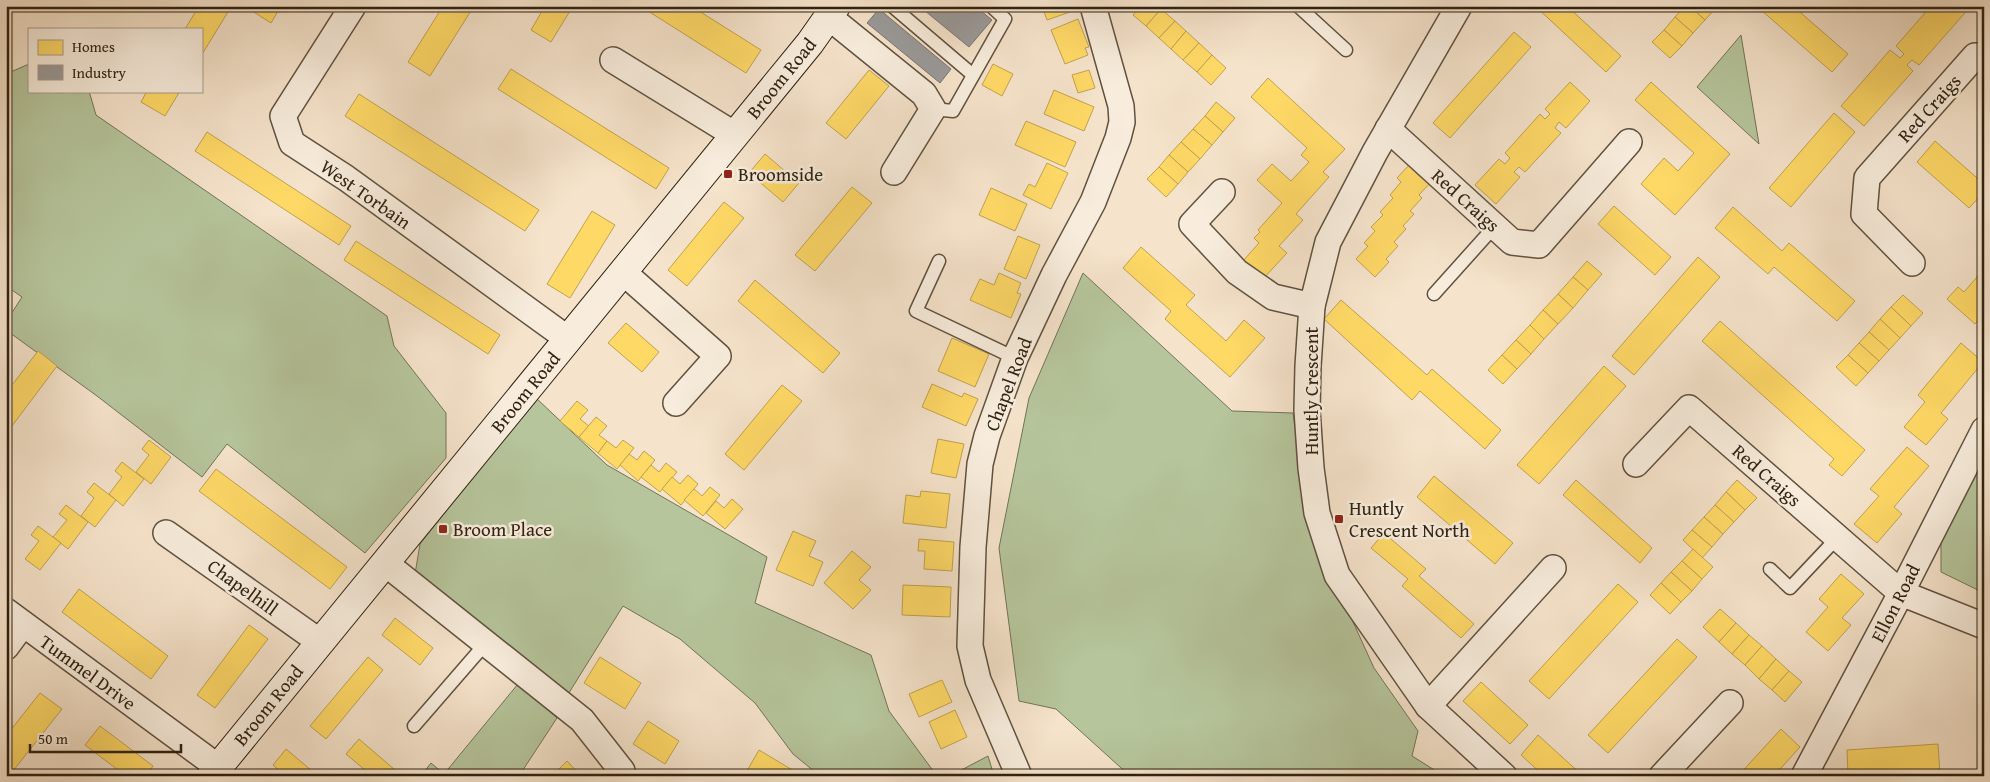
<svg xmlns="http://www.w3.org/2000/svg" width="1990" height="782" font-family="'Gentium Book Plus',serif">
  <rect width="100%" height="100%" fill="#f5e3cb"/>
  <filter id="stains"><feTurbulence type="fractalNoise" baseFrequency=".004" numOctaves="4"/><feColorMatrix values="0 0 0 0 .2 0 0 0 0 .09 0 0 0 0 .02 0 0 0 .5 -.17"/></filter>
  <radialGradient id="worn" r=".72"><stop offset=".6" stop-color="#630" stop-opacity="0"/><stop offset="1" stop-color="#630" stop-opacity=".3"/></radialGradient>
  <g fill="#b6c59c" stroke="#727457">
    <polygon points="1741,35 1759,144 1697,87"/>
    <polygon points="29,64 29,91 89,91 96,115 387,316 394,346 446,413 446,458 365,553 227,444 202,477 97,396 6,330 6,322 22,297 6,286 6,74"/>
    <polygon points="1083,273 1232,411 1293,413 1308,523 1374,668 1418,731 1412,756 1444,776 1130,776 1056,709 1019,701 999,548 1029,398"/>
    <polygon points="535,397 607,465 767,557 755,603 871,655 889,711 937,776 820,776 793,754 755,703 680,639 623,606 567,696 415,574 420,544"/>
    <polygon points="1984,456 1984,593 1941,572 1941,541"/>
    <polygon points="518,684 557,718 519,776 421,776 431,763 444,774"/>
    <polygon points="988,756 994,776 950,776"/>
  </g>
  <g fill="#ffd966" stroke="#c1a24d">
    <polygon points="199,6 231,7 201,56 201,29 185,29"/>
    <polygon points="251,6 281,6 271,23 249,9"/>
    <polygon points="443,6 474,6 430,76 408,62"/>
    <polygon points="545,6 573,6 551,42 531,30"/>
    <polygon points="640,6 691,6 761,50 746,73"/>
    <polygon points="1042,6 1068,6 1070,12 1047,20"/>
    <polygon points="1141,6 1159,6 1161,9 1146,26 1133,15"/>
    <polygon points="1535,6 1567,6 1621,56 1606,72"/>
    <polygon points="1685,6 1690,6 1705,20 1693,33 1675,17"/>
    <polygon points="1690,6 1716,6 1717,7 1705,20"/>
    <polygon points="1765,6 1793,6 1848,54 1832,72 1761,10"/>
    <polygon points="1931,6 1971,6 1919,65 1912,60 1907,65 1913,71 1864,126 1841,106 1890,50 1900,58 1904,54 1896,46"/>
    <polygon points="1161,9 1175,21 1159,38 1146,26"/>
    <polygon points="1675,17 1693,33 1682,46 1664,30"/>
    <polygon points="1078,19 1089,47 1085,48 1088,55 1065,64 1051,30"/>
    <polygon points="1175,21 1186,31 1171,49 1159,38"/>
    <polygon points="1664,30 1682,46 1670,58 1652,42"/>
    <polygon points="1186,31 1199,43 1183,60 1171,49"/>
    <polygon points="1514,32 1531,47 1450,138 1433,123"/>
    <polygon points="1199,43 1212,55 1197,72 1183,60"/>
    <polygon points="1212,55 1226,68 1211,85 1197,72"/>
    <polygon points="993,64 1013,74 1002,96 982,85"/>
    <polygon points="511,69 669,168 656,189 498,89"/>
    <polygon points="869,70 889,86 846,139 826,123"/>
    <polygon points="1089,70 1095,88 1078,93 1072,75"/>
    <polygon points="1268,78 1345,149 1323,172 1329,177 1296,214 1303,220 1279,246 1287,253 1262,280 1242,262 1259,243 1254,238 1260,232 1258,230 1282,203 1257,180 1272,164 1291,181 1309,162 1301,155 1307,148 1251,97"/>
    <polygon points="1570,82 1590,101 1566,128 1559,122 1555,128 1561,133 1525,172 1519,167 1514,172 1520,177 1496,204 1475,185 1499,159 1505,164 1510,158 1505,153 1540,114 1545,119 1550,114 1545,109"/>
    <polygon points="1651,82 1730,154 1675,215 1641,184 1664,158 1678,171 1694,153 1635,100"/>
    <polygon points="1054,90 1094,107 1084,131 1044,114"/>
    <polygon points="147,91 180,91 165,116 141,102"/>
    <polygon points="359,94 539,210 525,231 345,116"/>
    <polygon points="1216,102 1235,118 1223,132 1205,116"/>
    <polygon points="1834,113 1855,132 1791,207 1769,188"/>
    <polygon points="1205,116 1223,132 1212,145 1193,129"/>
    <polygon points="1026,121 1076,142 1065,167 1015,145"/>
    <polygon points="1193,129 1212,145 1200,159 1181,142"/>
    <polygon points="207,132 351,226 339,245 195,151"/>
    <polygon points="1935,141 1984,184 1984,192 1969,208 1917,162"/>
    <polygon points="1181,142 1200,159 1188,172 1169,155"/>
    <polygon points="765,154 799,183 783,202 749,173"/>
    <polygon points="1169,155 1188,172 1178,184 1159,167"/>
    <polygon points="1047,163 1068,173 1051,209 1023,195 1029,184 1035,187"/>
    <polygon points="1410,164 1430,183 1419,195 1422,198 1410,211 1414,214 1403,226 1406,229 1394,242 1398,246 1386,259 1389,262 1375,277 1356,259 1368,246 1364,243 1375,231 1371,227 1383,215 1380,212 1393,198 1390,195 1401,182 1397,178"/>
    <polygon points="1159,167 1178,184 1166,197 1147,179"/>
    <polygon points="852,187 872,203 815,271 795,255"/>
    <polygon points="991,188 1027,204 1015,231 979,215"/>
    <polygon points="724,202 744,218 687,286 668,270"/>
    <polygon points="1614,206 1671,257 1655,275 1598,224"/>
    <polygon points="1733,207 1782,251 1789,243 1855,301 1837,321 1774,267 1768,274 1715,228"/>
    <polygon points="592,211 615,225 570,298 547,284"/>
    <polygon points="1018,236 1040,245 1026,279 1004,269"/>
    <polygon points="356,241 500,335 488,354 344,260"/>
    <polygon points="1141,247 1195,295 1186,305 1226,341 1244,320 1265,338 1230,377 1165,319 1171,311 1123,268"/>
    <polygon points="1698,257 1720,277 1634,375 1612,356"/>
    <polygon points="1587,261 1602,274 1588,290 1573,277"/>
    <polygon points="1984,269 1984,314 1975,324 1947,299 1958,287 1964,292"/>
    <polygon points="999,273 1021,283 1017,293 1021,294 1011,318 970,300 980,279 994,285"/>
    <polygon points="1573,277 1588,290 1573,308 1558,294"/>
    <polygon points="755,280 840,353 823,373 738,301"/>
    <polygon points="1558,294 1573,308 1558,324 1543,310"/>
    <polygon points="1903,295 1923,313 1911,326 1891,307"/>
    <polygon points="1341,300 1427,375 1432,369 1501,430 1485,449 1420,391 1412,400 1324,319"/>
    <polygon points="1891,307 1911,326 1900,338 1880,319"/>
    <polygon points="1543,310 1558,324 1544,339 1530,325"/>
    <polygon points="1880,319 1900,338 1889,350 1869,332"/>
    <polygon points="1720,321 1865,450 1842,476 1829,465 1834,459 1702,341"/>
    <polygon points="626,323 659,352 642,372 608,343"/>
    <polygon points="1530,325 1544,339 1531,354 1516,340"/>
    <polygon points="1869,332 1889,350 1879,361 1859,343"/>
    <polygon points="952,338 989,354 975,387 938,371"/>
    <polygon points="1516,340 1531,354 1517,369 1502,355"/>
    <polygon points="1859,343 1879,361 1868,373 1848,355"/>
    <polygon points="1961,343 1983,362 1941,413 1948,419 1926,445 1904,427 1925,402 1918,395"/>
    <polygon points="38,351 57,366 6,434 6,393"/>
    <polygon points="1502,355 1517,369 1503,384 1488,370"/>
    <polygon points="1848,355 1868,373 1856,386 1836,367"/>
    <polygon points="1604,366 1626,386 1539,484 1517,465"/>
    <polygon points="932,384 962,397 964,393 978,399 966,426 922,407"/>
    <polygon points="782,385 802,401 744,470 725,454"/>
    <polygon points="577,401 588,410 580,419 589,426 579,437 560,421"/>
    <polygon points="596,417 607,426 599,435 607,441 598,453 579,437"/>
    <polygon points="938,439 964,444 956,478 931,473"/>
    <polygon points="149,440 171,457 151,484 136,472 149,455 142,449"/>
    <polygon points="623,440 634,448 617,469 598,453 607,441 616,448"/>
    <polygon points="1907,447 1929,466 1894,507 1902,514 1877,543 1854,524 1879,496 1870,489"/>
    <polygon points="644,451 655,460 638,481 620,465 629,454 637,460"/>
    <polygon points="122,462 144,479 123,506 109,494 122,477 115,471"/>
    <polygon points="666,463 677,472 660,492 641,477 651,465 659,472"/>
    <polygon points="216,469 347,567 330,589 199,491"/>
    <polygon points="688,475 698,484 681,505 662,489 672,477 680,484"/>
    <polygon points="1434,476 1513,543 1495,564 1417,497"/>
    <polygon points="1576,480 1652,548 1640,563 1563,495"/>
    <polygon points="1737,480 1757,498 1745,510 1726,492"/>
    <polygon points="94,483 116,500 95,527 81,516 94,498 87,492"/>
    <polygon points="710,487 720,495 703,516 684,500 694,489 702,496"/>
    <polygon points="921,491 950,494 946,528 903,523 906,495 920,497"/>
    <polygon points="1726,492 1745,510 1734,522 1715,505"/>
    <polygon points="732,499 743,509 725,529 706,513 716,501 724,508"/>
    <polygon points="66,505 88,522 68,549 53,537 67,520 59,514"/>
    <polygon points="1715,505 1734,522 1723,534 1704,517"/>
    <polygon points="1704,517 1723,534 1712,547 1692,530"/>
    <polygon points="38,526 61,543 40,570 25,559 39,541 31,535"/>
    <polygon points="1692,530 1712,547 1702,558 1683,540"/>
    <polygon points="793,531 816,541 809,556 823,562 813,586 776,570"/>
    <polygon points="1384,533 1426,569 1419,576 1474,624 1461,638 1402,586 1408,579 1371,548"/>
    <polygon points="919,539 954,542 952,571 924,569 925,551 918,551"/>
    <polygon points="1693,549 1713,567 1702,579 1682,561"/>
    <polygon points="852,551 871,567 859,580 871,590 853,609 824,583"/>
    <polygon points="1682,561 1702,579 1692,591 1671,572"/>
    <polygon points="1671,572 1692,591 1681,602 1661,583"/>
    <polygon points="1841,574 1864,594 1842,618 1851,625 1828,651 1806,632 1828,607 1819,599"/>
    <polygon points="1661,583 1681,602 1670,614 1650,595"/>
    <polygon points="1618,584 1638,602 1549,699 1529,681"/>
    <polygon points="903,585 951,587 950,617 902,615"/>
    <polygon points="79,589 168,656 151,679 62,612"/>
    <polygon points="1720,609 1736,623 1719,642 1703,627"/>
    <polygon points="395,618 433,648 420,665 382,635"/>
    <polygon points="1736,623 1749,635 1732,654 1719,642"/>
    <polygon points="249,625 268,639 215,708 197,695"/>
    <polygon points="1749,635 1762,646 1745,665 1732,654"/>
    <polygon points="1677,639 1697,657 1608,753 1588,735"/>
    <polygon points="1762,646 1776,659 1759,679 1745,665"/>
    <polygon points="368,657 383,670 326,739 310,726"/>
    <polygon points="600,657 641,683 625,709 584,683"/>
    <polygon points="1776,659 1789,671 1772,690 1759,679"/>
    <polygon points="1789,671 1802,682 1785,702 1772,690"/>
    <polygon points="942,680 952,702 919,717 909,694"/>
    <polygon points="1481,682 1528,725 1510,744 1463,701"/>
    <polygon points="40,693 62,709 9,776 6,776 6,736"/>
    <polygon points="955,710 967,737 941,749 929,722"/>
    <polygon points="648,721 679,741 665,764 633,744"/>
    <polygon points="100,726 153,766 146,776 126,776 85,745"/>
    <polygon points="1781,729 1800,747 1774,776 1738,776"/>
    <polygon points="1538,735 1583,776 1544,776 1521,755"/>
    <polygon points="359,739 402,776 372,776 346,754"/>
    <polygon points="1938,744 1940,774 1848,776 1847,750"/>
    <polygon points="286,749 318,776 285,776 273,765"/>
    <polygon points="759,750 794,771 792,776 744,776"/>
    <polygon points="567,761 581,776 552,776"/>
  </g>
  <g fill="#999" stroke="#797570">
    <polygon points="919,6 975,6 992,20 969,47"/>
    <polygon points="879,9 951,69 940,83 867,23"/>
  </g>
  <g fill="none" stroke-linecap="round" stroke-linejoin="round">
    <g stroke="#605240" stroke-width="15">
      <g id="lane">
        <polyline points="892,6 973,75"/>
        <polyline points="1298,6 1346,50"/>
        <polyline points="933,109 953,111 1005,19 991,6"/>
        <polyline points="939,261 916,311 1015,358"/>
        <polyline points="1434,294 1495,226"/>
        <polyline points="1770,569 1790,588 1838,537"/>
        <polyline points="414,726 486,643"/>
      </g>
    </g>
    <g stroke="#605240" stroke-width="28">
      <g id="street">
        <polyline points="353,6 283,116 292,143 346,178 568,339"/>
        <polyline points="1459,6 1375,152 1328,242 1312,306 1308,366 1307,410 1311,468 1317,513 1337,575 1428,706 1504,776"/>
        <polyline points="829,17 924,94 933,109 894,172"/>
        <polyline points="613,60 735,135"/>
        <polyline points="1388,129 1512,242 1539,245 1629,142"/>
        <polyline points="1222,192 1192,224 1237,272 1273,297 1312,306"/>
        <polyline points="1912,263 1864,214 1867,178 1975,56 1984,56"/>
        <polyline points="623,272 718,356 676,403"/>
        <polyline points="1636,464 1689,408 1901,593 1984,626"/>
        <polyline points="166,533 320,642"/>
        <polyline points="385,563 582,720 622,771 623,776"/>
        <polyline points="6,611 218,767"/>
        <polyline points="6,647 23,624"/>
        <polyline points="1428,706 1553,568"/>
        <polyline points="1019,776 978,680 970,646 973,547 980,464 987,436 1015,358 1054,275 1093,202 1118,138 1122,122 1121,106 1093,6"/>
        <polyline points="1662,776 1730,703"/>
        <polyline points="1804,776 1901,593 1984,430"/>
      </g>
    </g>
    <g stroke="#2f2212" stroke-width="30">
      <polyline id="secondary" points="211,776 810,43 836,6"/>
    </g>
    <use href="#lane" stroke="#f8eddd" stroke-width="12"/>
    <use href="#street" stroke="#f8eddd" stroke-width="25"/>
    <use href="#secondary" stroke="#f8eddd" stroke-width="28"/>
  </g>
  <g fill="#8f2418" stroke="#f8eddd" stroke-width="2">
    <rect x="723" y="169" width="10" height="10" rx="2.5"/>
    <rect x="1334" y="514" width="10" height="10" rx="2.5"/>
    <rect x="438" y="524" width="10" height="10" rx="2.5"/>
  </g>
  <g text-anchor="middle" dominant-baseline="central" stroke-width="5" stroke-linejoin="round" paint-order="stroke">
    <g font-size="19" fill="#2f2212" stroke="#f8eddd">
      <text transform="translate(781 78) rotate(-51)">Broom Road</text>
      <text transform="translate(1929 108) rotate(-48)">Red Craigs</text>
      <text transform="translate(366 194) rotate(35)">West Torbain</text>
      <text transform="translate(1466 200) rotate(42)">Red Craigs</text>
      <text transform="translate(1008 384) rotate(-69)">Chapel Road</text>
      <text transform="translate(1311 391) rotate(-90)">Huntly Crescent</text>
      <text transform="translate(525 392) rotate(-51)">Broom Road</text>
      <text transform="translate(1767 475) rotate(41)">Red Craigs</text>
      <text transform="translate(243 587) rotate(36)">Chapelhill</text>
      <text transform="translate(1895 603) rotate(-63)">Ellon Road</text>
      <text transform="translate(88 672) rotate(36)">Tummel Drive</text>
      <text transform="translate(268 705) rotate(-51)">Broom Road</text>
    </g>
    <g font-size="19" fill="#2f2212" stroke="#f8eddd" text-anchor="start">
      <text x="738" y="174">Broomside</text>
      <text x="1349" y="508">Huntly<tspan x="1349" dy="22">Crescent North</tspan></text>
      <text x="453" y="529">Broom Place</text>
    </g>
  </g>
  <rect width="1990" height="782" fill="none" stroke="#f5e3cb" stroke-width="25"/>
  <rect x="8" y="8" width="1975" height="767" fill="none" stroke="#2f2212" stroke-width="2.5"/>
  <rect x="12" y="12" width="1965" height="757" fill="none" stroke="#2f2212"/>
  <rect x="28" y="28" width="175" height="65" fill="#f8eddd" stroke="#a89c8c"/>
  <rect x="38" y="40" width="25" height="15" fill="#ffd966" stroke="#a89c8c"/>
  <text x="72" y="52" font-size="15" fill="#2f2212">Homes</text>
  <rect x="38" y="65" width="25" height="15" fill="#999999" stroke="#a89c8c"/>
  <text x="72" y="78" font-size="15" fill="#2f2212">Industry</text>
  <path d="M30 744v8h151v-8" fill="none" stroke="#2f2212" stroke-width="2.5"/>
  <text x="38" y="744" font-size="15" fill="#2f2212" stroke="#f8eddd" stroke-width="4" paint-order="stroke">50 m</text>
  <rect width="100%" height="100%" filter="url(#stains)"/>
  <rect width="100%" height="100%" fill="url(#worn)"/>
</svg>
